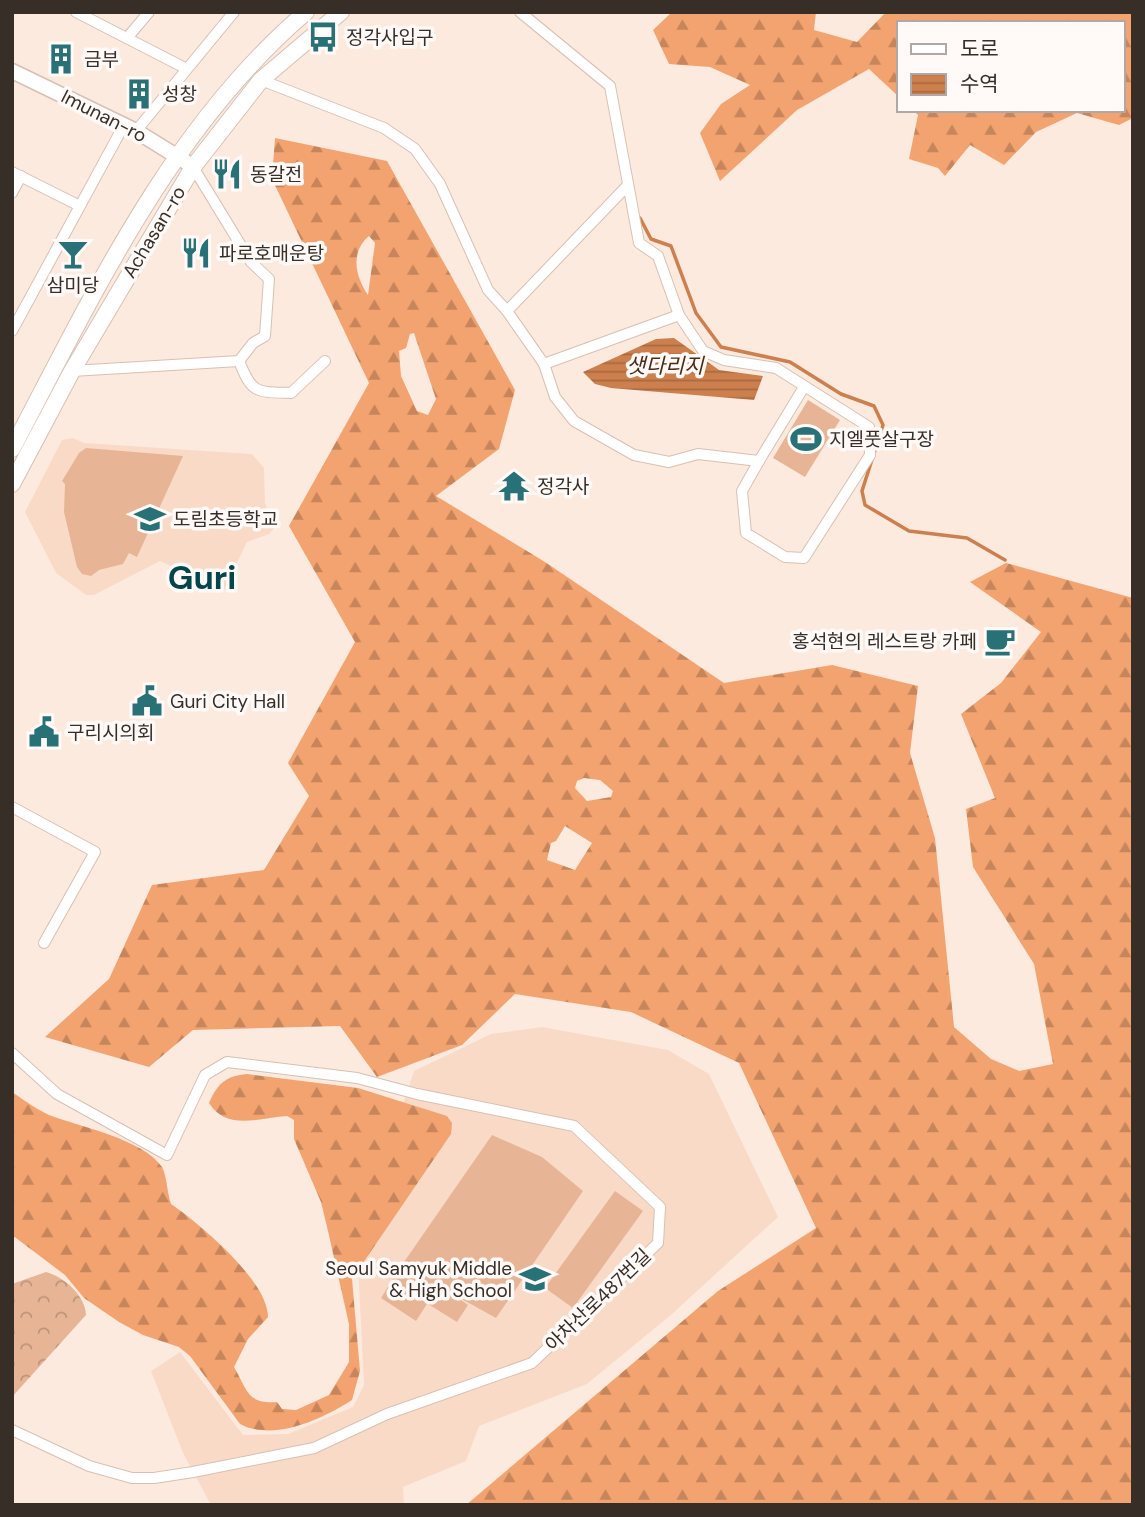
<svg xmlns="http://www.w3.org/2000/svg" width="1145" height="1517" font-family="'DM Sans','Noto Sans KR',sans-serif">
  <defs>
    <pattern id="forest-firs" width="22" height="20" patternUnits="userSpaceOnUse" patternTransform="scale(1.75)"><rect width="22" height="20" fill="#f3a36f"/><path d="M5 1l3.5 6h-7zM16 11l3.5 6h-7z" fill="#c6855b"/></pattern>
    <pattern id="park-crowns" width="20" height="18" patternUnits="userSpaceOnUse" patternTransform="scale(1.75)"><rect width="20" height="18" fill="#e7b596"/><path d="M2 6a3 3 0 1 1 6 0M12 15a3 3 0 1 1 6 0" fill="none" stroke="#bc947a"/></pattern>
    <pattern id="water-rules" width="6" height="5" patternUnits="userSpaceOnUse" patternTransform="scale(1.75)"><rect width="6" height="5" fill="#cd804d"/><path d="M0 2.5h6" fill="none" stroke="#a76940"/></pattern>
  </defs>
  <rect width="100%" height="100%" fill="#fdeade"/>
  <g fill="#f9dac7">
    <polygon points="73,438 84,443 252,454 264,468 265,503 275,527 269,534 247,542 224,590 160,561 94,595 86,595 56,573 25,512 62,440"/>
    <polygon points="542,1027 668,1050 709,1074 778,1217 672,1314 587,1384 479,1426 466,1461 403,1487 404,1505 211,1505 183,1453 151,1371 180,1352 243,1435 288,1434 353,1407 364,1385 357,1243 414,1071 491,1034"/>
  </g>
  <g fill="url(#forest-firs)" fill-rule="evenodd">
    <polygon points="672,12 816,12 814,30 857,42 886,12 1129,12 1133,16 1133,118 1119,125 1077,113 1036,132 1004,165 970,145 945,176 938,168 909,159 918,115 913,110 1122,110 1122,23 898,23 898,96 869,69 797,110 720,181 700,133 721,104 750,85 710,67 669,64 653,30"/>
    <path d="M275 138 387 161 515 390 499 449 436 496 545 562 724 683 832 665 918 686 910 753 935 838 954 1027 991 1059 1019 1071 1053 1064 1034 964 973 867 966 809 995 798 961 714 1001 683 1041 632 970 582 1006 563 1133 598V1505H466L718 1291 816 1228 739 1063 631 1012 515 994 462 1045 377 1077 340 1026 193 1030 149 1067 45 1037 109 979 152 885 264 870 309 796 288 763 355 642 289 526 369 383 272 179ZM369 236 375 243 368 295C355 276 350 252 369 236ZM414 333 436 399 428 415 417 411 401 376 399 351 406 348 410 334ZM584 778 600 780 613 791 611 797 587 801 575 788 577 781ZM565 826 592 843 575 870 547 860 551 843 556 841Z"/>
    <path d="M247 1074 358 1088 447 1116 452 1123 451 1134 352 1279 360 1371 352 1400C323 1419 273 1442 240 1424L190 1356 179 1347 143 1335 119 1322 84 1298 65 1275 12 1235V1092C24 1100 36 1109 49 1115 80 1127 143 1139 162 1167 167 1176 167 1193 171 1204 200 1224 268 1281 268 1317L248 1339 234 1367C248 1391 247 1404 277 1402L282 1409 296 1410 329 1395 349 1362V1324L328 1231 321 1202 294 1139V1120L287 1116C257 1118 227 1131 209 1103 218 1083 226 1076 247 1074Z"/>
  </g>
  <path fill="url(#park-crowns)" d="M46 1272C64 1277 85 1295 86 1315L12 1397V1284Z"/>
  <g fill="#e7b596">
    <polygon points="808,400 840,420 805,477 773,458"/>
    <polygon points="86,448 183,456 137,557 129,553 123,564 99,570 91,576 82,574 77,567 64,512 65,484 62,481 79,453"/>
    <polygon points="492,1135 542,1157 583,1191 496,1318 451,1293 468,1305 457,1322 428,1304 439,1287 447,1291 439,1285 416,1321 381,1298 403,1263 417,1271 404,1262"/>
    <polygon points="615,1191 643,1211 573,1308 545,1288"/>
  </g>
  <polygon fill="url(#water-rules)" points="674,338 719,370 763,376 754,400 611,388 595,384 583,372 656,339"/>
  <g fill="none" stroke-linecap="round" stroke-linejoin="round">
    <polyline stroke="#cd804d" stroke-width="3.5" points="640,218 651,239 671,246 696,313 721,347 790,362 841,394 874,406 883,425 862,491 865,505 909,531 967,538 1005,560"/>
    <g stroke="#d8c0b2" stroke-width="12">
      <g id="street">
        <polyline points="76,12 185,68"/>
        <polyline points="127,38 149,12"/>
        <polyline points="261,80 384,128 415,149 440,184 488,290 507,311 544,364 555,397 574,421 634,455 669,462 698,454 759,461 742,491 746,533 785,557 804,558 870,455 869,427 776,368 724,360 703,351 679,315 658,256 639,243 610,86 520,12"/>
        <polyline points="136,131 234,12"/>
        <polyline points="12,172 78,205"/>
        <polyline points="12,193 21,176"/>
        <polyline points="507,311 628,185"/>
        <polyline points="12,331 124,125"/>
        <path d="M239 361C252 394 256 392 291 393L325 361"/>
        <polyline points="544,364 679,315"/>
        <polyline points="72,371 239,361 253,343 265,336 269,279 251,262 193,167"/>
        <polyline points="759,461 804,387"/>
        <polyline points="12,807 95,852 44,943"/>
        <polyline points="12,1053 57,1094 167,1155 205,1075 227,1062 357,1078 417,1094 574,1126 660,1207 658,1243 532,1363 387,1414 314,1448 193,1472 154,1478 132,1478 89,1466 12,1430"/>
      </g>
    </g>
    <g stroke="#d8c0b2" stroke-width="17">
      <polyline id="secondary" points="12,71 136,131 186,162"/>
    </g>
    <g stroke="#d8c0b2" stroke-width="18">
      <g id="primary">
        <path d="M12 449C93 295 171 127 306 12"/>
        <polyline points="12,484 72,371 193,167 261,80 341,12"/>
      </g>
    </g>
    <use href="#street" stroke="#fff" stroke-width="10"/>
    <use href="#secondary" stroke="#fff" stroke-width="14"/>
    <use href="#primary" stroke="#fff" stroke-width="16"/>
  </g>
  <defs>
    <g id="bus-bare" transform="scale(2.415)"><path d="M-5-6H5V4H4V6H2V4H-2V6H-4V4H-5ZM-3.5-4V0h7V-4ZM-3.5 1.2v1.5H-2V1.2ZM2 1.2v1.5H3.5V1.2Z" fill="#277177" stroke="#fffaf7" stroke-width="2.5" paint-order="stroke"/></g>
    <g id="building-bare" transform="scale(2.415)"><path d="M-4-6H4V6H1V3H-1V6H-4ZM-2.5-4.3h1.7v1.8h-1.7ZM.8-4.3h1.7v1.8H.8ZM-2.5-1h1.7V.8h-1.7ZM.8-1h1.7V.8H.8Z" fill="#277177" stroke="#fffaf7" stroke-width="2.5" paint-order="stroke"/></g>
    <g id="restaurant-bare" transform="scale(2.415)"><path d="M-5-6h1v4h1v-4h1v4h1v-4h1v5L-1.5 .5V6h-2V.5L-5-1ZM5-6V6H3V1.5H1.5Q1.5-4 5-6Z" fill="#277177" stroke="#fffaf7" stroke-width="2.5" paint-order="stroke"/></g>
    <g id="bar-bare" transform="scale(2.415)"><path d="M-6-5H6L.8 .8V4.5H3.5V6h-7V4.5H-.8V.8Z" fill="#277177" stroke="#fffaf7" stroke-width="2.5" paint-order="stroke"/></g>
    <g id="stadium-bare" transform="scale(2.415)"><path d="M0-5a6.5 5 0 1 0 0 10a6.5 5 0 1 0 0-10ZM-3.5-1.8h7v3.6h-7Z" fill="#277177" stroke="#fffaf7" stroke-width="2.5" paint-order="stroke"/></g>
    <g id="temple-bare" transform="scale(2.415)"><path d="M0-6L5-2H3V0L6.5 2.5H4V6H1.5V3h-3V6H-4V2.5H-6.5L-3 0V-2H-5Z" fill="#277177" stroke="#fffaf7" stroke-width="2.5" paint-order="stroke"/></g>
    <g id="school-bare" transform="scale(2.415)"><path d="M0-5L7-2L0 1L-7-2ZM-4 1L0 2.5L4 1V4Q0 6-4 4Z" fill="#277177" stroke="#fffaf7" stroke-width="2.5" paint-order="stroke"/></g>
    <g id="cafe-bare" transform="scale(2.415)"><path d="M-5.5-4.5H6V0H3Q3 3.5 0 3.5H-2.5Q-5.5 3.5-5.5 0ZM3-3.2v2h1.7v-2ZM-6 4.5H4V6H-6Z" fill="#277177" stroke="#fffaf7" stroke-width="2.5" paint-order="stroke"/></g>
    <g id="civic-bare" transform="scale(2.415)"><path d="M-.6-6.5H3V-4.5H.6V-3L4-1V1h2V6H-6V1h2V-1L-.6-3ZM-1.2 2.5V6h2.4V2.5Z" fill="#277177" stroke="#fffaf7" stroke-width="2.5" paint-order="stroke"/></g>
  </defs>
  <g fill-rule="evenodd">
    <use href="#bus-bare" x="323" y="37"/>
    <use href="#building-bare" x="61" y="59"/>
    <use href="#building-bare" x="139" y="94"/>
    <use href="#restaurant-bare" x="227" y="174"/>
    <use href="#restaurant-bare" x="196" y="253"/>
    <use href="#bar-bare" x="73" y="254"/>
    <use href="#stadium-bare" x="806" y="439"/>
    <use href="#temple-bare" x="514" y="486"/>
    <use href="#school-bare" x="150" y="519"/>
    <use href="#cafe-bare" x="1000" y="641"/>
    <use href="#civic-bare" x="147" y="701"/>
    <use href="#civic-bare" x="44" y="732"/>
    <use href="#school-bare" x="535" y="1279"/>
  </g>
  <g text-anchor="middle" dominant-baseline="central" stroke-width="7" stroke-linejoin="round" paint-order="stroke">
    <g font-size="19" fill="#372e28" stroke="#fffaf7" text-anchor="start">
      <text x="346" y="37">정각사입구</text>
      <text x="84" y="59">금부</text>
      <text x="162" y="94">성창</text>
      <text x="250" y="174">동갈전</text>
      <text x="219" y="253">파로호매운탕</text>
      <text x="73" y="285" text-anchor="middle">삼미당</text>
      <text x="829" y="439">지엘풋살구장</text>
      <text x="537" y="486">정각사</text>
      <text x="173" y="519">도림초등학교</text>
      <text x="977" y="641" text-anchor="end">홍석현의 레스트랑 카페</text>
      <text x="170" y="701">Guri City Hall</text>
      <text x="67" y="732">구리시의회</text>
      <text x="512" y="1268" text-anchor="end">Seoul Samyuk Middle<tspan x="512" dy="22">&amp; High School</tspan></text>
    </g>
    <g font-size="19" fill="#372e28" stroke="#fffaf7">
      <text transform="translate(104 116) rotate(27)">Imunan-ro</text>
      <text transform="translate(154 232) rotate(-59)">Achasan-ro</text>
      <text transform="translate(598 1300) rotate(-44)">아차산로487번길</text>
    </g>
    <g font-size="21" font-style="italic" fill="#4c2c16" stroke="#fffaf7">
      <text x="665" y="366">샛다리지</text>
    </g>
    <g font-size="33" font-weight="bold" fill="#03464b" stroke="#fffaf7">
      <text x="202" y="577">Guri</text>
    </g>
  </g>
  <rect width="1145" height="1517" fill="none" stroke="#372e28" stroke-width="28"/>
  <rect x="897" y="21" width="228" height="91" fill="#fffaf7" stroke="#afa8a4" stroke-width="2"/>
  <rect x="911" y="44" width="35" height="10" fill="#ffffff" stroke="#afa8a4" stroke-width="2"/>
  <text x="960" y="56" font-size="21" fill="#372e28">도로</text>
  <rect x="911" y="74" width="35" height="21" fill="url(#water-rules)" stroke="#afa8a4" stroke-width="2"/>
  <text x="960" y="91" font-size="21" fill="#372e28">수역</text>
</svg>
